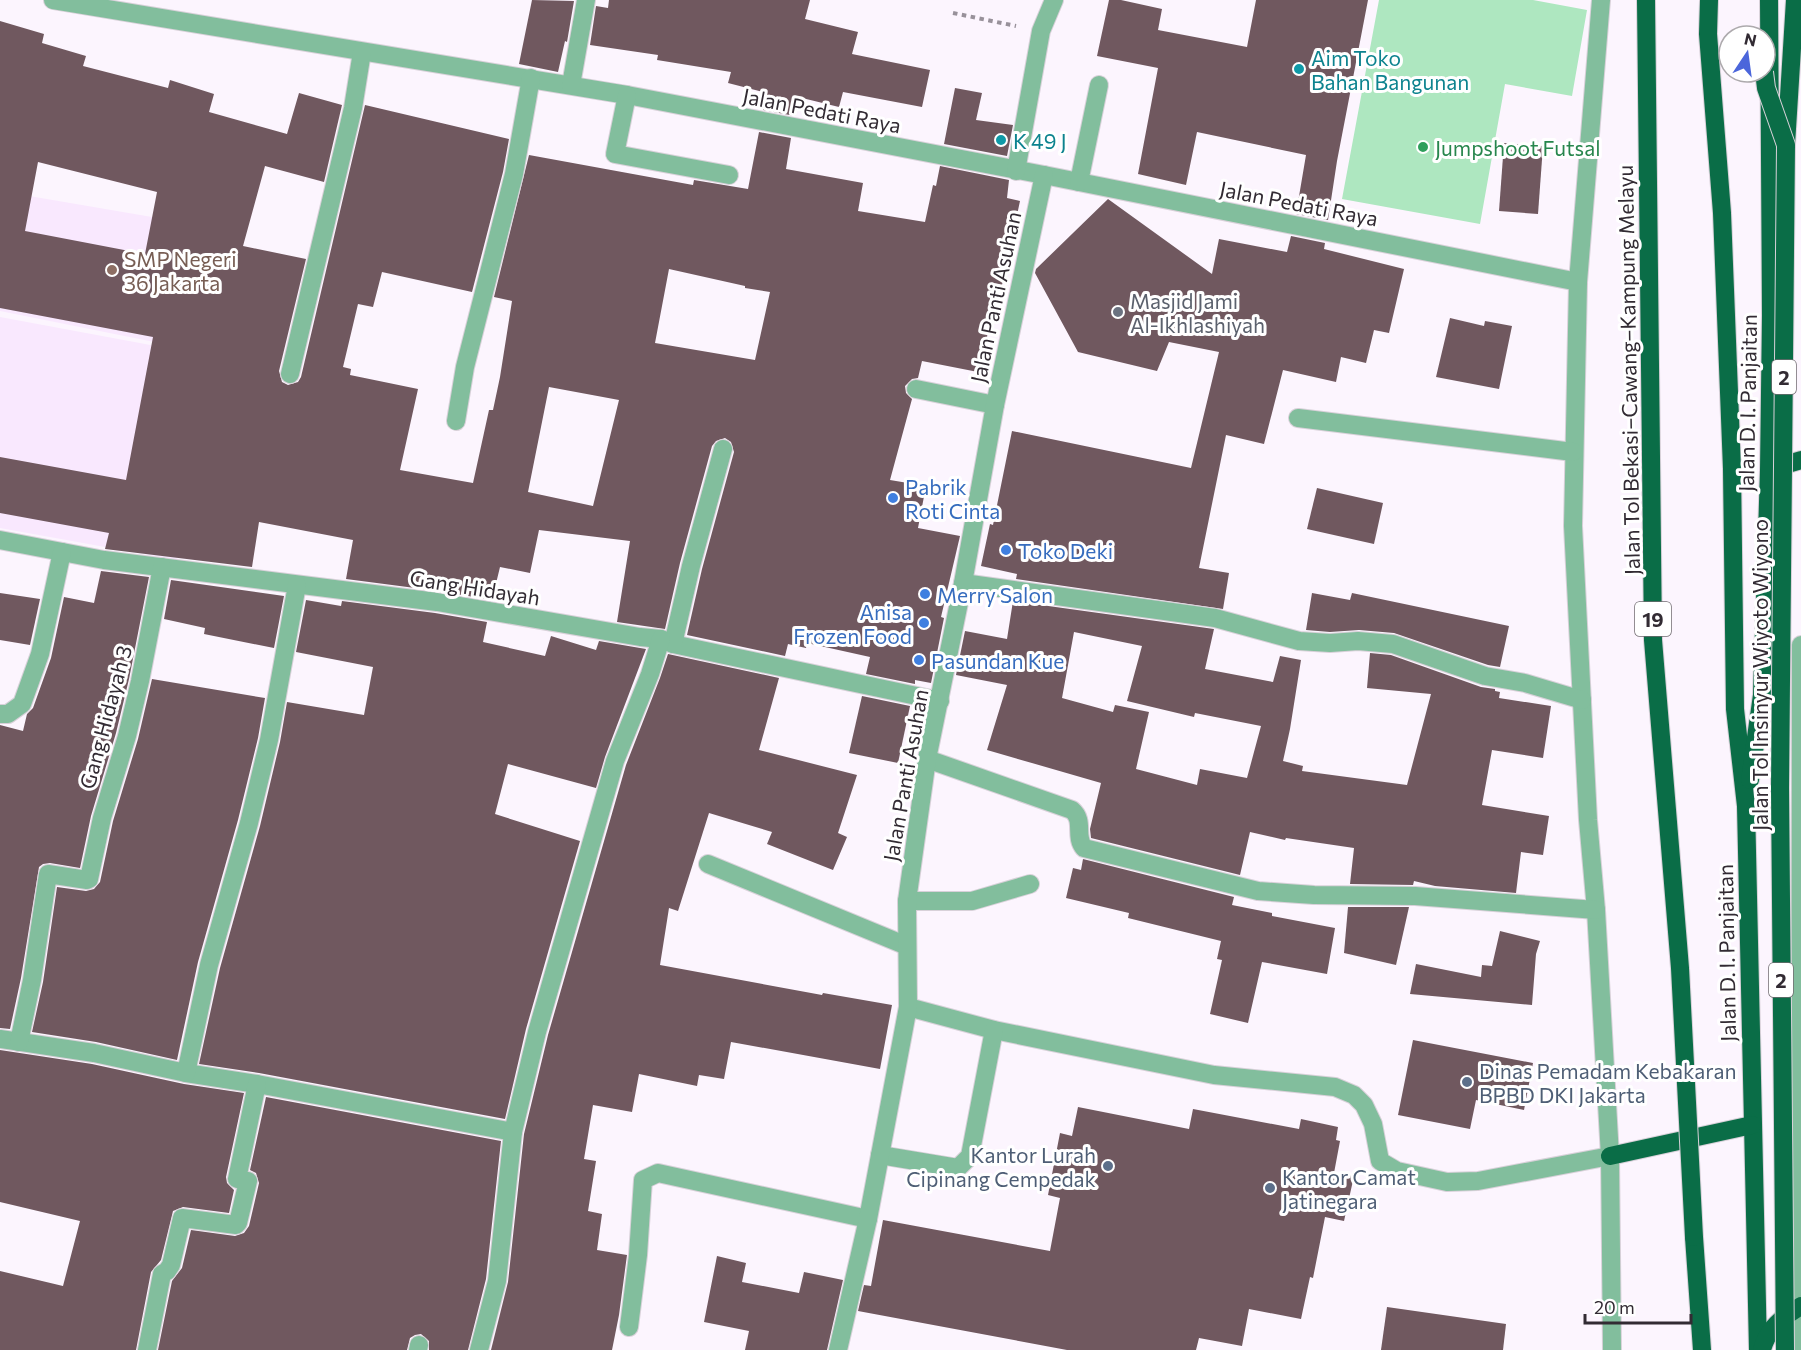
<svg xmlns="http://www.w3.org/2000/svg" width="1801" height="1350" font-family="Commissioner,sans-serif">
  <rect width="100%" height="100%" fill="#fcf5fe"/>
  <g fill="#f9e8fe">
    <polygon points="0,191 228,230 214,354 0,311"/>
    <polygon points="0,317 215,357 177,560 0,528"/>
  </g>
  <polygon fill="#aee7c0" points="1379,0 1533,0 1587,10 1572,96 1505,84 1480,224 1342,199"/>
  <g fill="#70585f" fill-rule="evenodd">
    <polygon points="532,0 574,1 567,42 565,41 558,72 519,64"/>
    <polygon points="609,0 810,0 805,19 858,32 852,54 930,70 922,107 843,92 839,107 798,97 795,116 763,110 767,93 728,83 731,72 657,60 658,55 590,45 596,6 608,8"/>
    <polygon points="1109,0 1121,0 1162,9 1158,30 1247,47 1256,0 1368,0 1337,161 1328,220 1296,214 1306,155 1197,132 1186,185 1138,174 1158,68 1097,56"/>
    <path d="M0 21 44 34 42 43 86 56 83 66 168 88 170 80 214 94 209 112 287 134 299 93 342 105 324 182 265 166 243 246 306 259 279 371 282 382 288 385 298 382 301 377 365 105 509 139 503 172 472 292 382 272 373 307 358 304 343 367 351 369 350 375 418 389 400 470 473 483 489 410H493L500 377 512 301 494 297 529 155 693 185 694 180 748 189 759 132 791 138 786 169 863 183 858 211 925 222 933 185 936 186 940 166 1009 180 1007 198 1020 201 1002 285 993 283 987 338H984L978 372 922 361 918 378 912 379 905 386 906 393 912 399 890 480 926 486 918 528 960 536 941 617 944 618 931 683 915 680V684L866 674 870 657 807 643 806 648 788 644 785 656 687 635 702 569 734 452 731 442 725 438 716 441 712 446 680 563 665 629 617 622 630 541 539 530 530 573 500 567 492 600 438 591 346 579 353 540 259 522 252 567 105 549 109 533 0 513V457L126 480 153 337 0 308ZM38 162 157 192 145 254 25 231ZM669 269 745 286V288L770 292 755 360 655 343ZM549 387 619 400 593 506 528 492Z"/>
    <polygon points="955,88 982,93 976,120 1013,125 1007,156 944,144"/>
    <polygon points="1504,143 1543,146 1538,214 1499,211"/>
    <polygon points="1108,199 1212,274 1219,239 1287,252 1291,236 1325,243 1324,249 1404,269 1389,333 1374,330 1366,363 1341,357 1336,382 1283,370 1264,444 1226,435 1199,568 1229,573 1223,609 1016,579 1017,574 981,566 990,524 993,525 1012,431 1191,468 1219,352 1169,342 1157,371 1078,352 1035,273 1036,269"/>
    <polygon points="1450,318 1484,326 1485,321 1512,326 1499,389 1436,377"/>
    <polygon points="1317,488 1383,503 1374,544 1307,529"/>
    <polygon points="101,571 149,577 129,679 116,733 91,816 80,868 50,863 43,864 39,867 21,978 10,1029 0,1028 0,725 23,731 27,714 33,708 51,658 64,597 94,603"/>
    <polygon points="171,580 284,596 274,648 204,634 205,628 164,619"/>
    <polygon points="0,593 40,599 30,645 0,640"/>
    <polygon points="1312,593 1350,600 1352,593 1509,626 1500,667 1488,665 1394,633 1359,630 1330,632 1306,630"/>
    <polygon points="306,600 341,606 342,601 435,613 487,622 483,642 545,656 551,636 596,650 599,641 646,649 605,757 596,788 508,764 495,814 580,841 526,1029 505,1119 259,1073 199,1064 220,968 260,826 280,742 287,702 364,715 373,667 296,652"/>
    <path d="M1013 601 1214 629 1205 669 1273 682 1280 656 1301 660 1290 729 1283 761 1303 766 1302 771 1407 785 1431 694 1367 688 1370 653 1391 655 1481 687 1495 689V691L1500 692 1499 698 1551 706 1543 758 1492 750 1482 805 1549 816 1543 855 1521 852 1516 893 1435 886 1414 881 1413 885 1350 884 1354 848 1286 838 1285 840 1250 832 1240 875 1091 838 1090 829 1101 783 987 750 1007 685 956 675 965 631 1007 639ZM1074 632 1142 646 1127 701 1194 717 1195 713 1261 726 1247 778 1200 769 1197 785 1136 769 1149 712 1115 705 1113 712 1062 698Z"/>
    <polygon points="668,654 779,678 759,750 857,775 838,833 847,837 833,870 767,844 772,832 709,813 678,911 669,908 660,965 822,995 823,993 892,1005 880,1069 731,1042 724,1079 699,1075 697,1086 639,1074 632,1112 593,1105 584,1159 596,1161 588,1211 602,1214 597,1250 627,1255 619,1315 612,1350 491,1350 508,1282 524,1134 548,1035 626,765 660,678"/>
    <polygon points="152,679 265,698 258,738 238,820 198,962 177,1060 96,1042 32,1032 43,982 57,887 86,891 94,889 100,882 113,821 138,739"/>
    <polygon points="862,696 910,706 898,763 849,753"/>
    <polygon points="1083,859 1234,897 1232,905 1272,913 1272,916 1335,928 1327,974 1262,962 1248,1023 1210,1014 1222,960 1217,959 1221,941 1128,918 1129,913 1066,898 1073,868 1081,870"/>
    <polygon points="1348,907 1409,907 1396,965 1344,953"/>
    <polygon points="1500,931 1540,941 1536,954 1532,1005 1410,994 1416,964 1481,977 1482,965 1492,966"/>
    <polygon points="1413,1040 1533,1063 1524,1110 1476,1100 1470,1129 1398,1115"/>
    <polygon points="0,1050 92,1064 184,1084 244,1093 226,1177 227,1183 234,1190 229,1213 183,1207 173,1211 161,1260 151,1272 136,1350 0,1350 0,1271 63,1286 80,1221 0,1202"/>
    <polygon points="266,1097 501,1141 486,1279 468,1350 429,1350 429,1341 421,1334 415,1335 410,1338 407,1350 158,1350 172,1281 182,1268 191,1230 235,1236 244,1233 249,1226 259,1183 256,1173 250,1170"/>
    <polygon points="1078,1107 1189,1129 1193,1109 1299,1129 1301,1119 1338,1127 1336,1140 1340,1141 1334,1173 1354,1176 1344,1221 1325,1217 1313,1278 1310,1277 1301,1319 1249,1309 1242,1346 1199,1338 1196,1350 1067,1350 858,1311 864,1285 871,1286 883,1220 1050,1251 1060,1198 1048,1195 1060,1133 1072,1136"/>
    <polygon points="717,1256 746,1263 742,1282 799,1293 804,1272 843,1280 827,1350 745,1350 749,1331 704,1322"/>
    <polygon points="1387,1307 1506,1324 1503,1350 1381,1350"/>
  </g>
  <g fill="none" stroke-linecap="round" stroke-linejoin="round">
    <g stroke="#d8d1d9" stroke-width="20">
      <g id="minor">
        <polyline points="53,0 627,95 1044,175 1578,282"/>
        <polyline points="1601,0 1578,282 1573,526 1588,820 1596,910 1610,1156 1612,1350"/>
        <polyline points="571,85 586,0"/>
        <polyline points="627,95 615,154 729,175"/>
        <polyline points="1016,171 1041,31 1054,0"/>
        <polyline points="1079,182 1099,85"/>
        <polyline points="290,374 353,108 362,52"/>
        <polyline points="916,389 995,405"/>
        <polyline points="1298,418 1573,452"/>
        <polyline points="456,421 465,367 514,174 531,78"/>
        <polyline points="0,540 104,560 437,602 640,637 661,639 673,644 940,701"/>
        <polyline points="963,583 1215,618 1299,641 1330,643 1358,641 1393,644 1485,676 1525,683 1582,700"/>
        <polyline points="673,644 691,566 723,449"/>
        <polyline points="0,714 8,714 22,704 40,654 62,552"/>
        <path d="M927 759 1072 810C1085 821 1074 836 1084 848L1258 891 1314 895 1415 896 1596 910"/>
        <polyline points="708,864 907,946"/>
        <polyline points="907,901 972,901 1030,884"/>
        <polyline points="908,1007 994,1030 1214,1075 1335,1087 1354,1095 1364,1105 1373,1124 1380,1161 1397,1171 1447,1182 1478,1181 1610,1156"/>
        <polyline points="0,1039 94,1053 186,1073 257,1084 513,1132"/>
        <polyline points="19,1042 32,980 48,874 87,880 89,879 102,818 127,736 140,681 162,567"/>
        <polyline points="186,1073 209,965 249,823 269,740 297,585"/>
        <polyline points="880,1155 958,1168 970,1156 994,1030"/>
        <polyline points="629,1327 638,1255 643,1180 658,1173 868,1219"/>
        <polyline points="147,1350 162,1274 167,1271 171,1265 182,1218 236,1225 238,1223 248,1181 237,1179 257,1084"/>
        <polyline points="418,1350 419,1345"/>
        <polyline points="479,1350 497,1281 513,1132 537,1032 615,761 650,674 661,639"/>
        <polyline points="838,1350 868,1219 908,1007 907,901 927,759 963,583 995,405 1044,175"/>
        <polyline points="1800,1350 1801,645"/>
      </g>
    </g>
    <g stroke="#d8d1d9" stroke-width="20">
      <g id="highway">
        <polyline points="1709,0 1708,34 1722,213 1732,469 1735,709 1746,806 1758,1350"/>
        <polyline points="1786,145 1795,0"/>
        <polyline points="1771,469 1801,460"/>
        <polyline points="1750,780 1762,695 1769,470 1771,315 1769,0"/>
        <polyline points="1610,1156 1752,1125"/>
        <polyline points="1694,1237 1702,1350"/>
        <path d="M1762 1350C1767 1329 1783 1316 1801 1306"/>
      </g>
    </g>
    <polyline stroke="#98919a" stroke-width="4" stroke-dasharray="4.5 4.5" stroke-linecap="butt" points="953,13 1016,26"/>
    <use href="#minor" stroke="#82be9d" stroke-width="18"/>
    <use href="#highway" stroke="#0a6d47" stroke-width="18"/>
    <g stroke="#d8d1d9" stroke-width="20" stroke-linecap="butt">
      <g id="highway-bridge">
        <polyline points="1646,0 1653,640 1680,968 1694,1237"/>
        <polyline points="1764,72 1766,88 1786,145 1780,788 1785,1350"/>
      </g>
    </g>
    <use href="#highway-bridge" stroke="#0a6d47" stroke-width="18"/>
  </g>
  <g fill="#0f9aa8" stroke="#fff" stroke-width="2">
    <circle cx="1299" cy="69" r="6"/>
    <circle cx="1001" cy="140" r="6"/>
  </g>
  <circle fill="#2e9e5b" stroke="#fff" stroke-width="2" cx="1423" cy="147" r="6"/>
  <circle fill="#8d6e63" stroke="#fff" stroke-width="2" cx="112" cy="270" r="6"/>
  <circle fill="#6b7280" stroke="#fff" stroke-width="2" cx="1118" cy="312" r="6"/>
  <g fill="#3f7fe0" stroke="#fff" stroke-width="2">
    <circle cx="893" cy="498" r="6"/>
    <circle cx="1006" cy="550" r="6"/>
    <circle cx="925" cy="594" r="6"/>
    <circle cx="924" cy="623" r="6"/>
    <circle cx="919" cy="660" r="6"/>
  </g>
  <g fill="#5c6f8a" stroke="#fff" stroke-width="2">
    <circle cx="1467" cy="1082" r="6"/>
    <circle cx="1108" cy="1166" r="6"/>
    <circle cx="1270" cy="1188" r="6"/>
  </g>
  <g text-anchor="middle" dominant-baseline="central" stroke-width="6" stroke-linejoin="round" paint-order="stroke">
    <g fill="#fff" stroke="#706b70" stroke-width="1.5">
      <rect x="1772" y="360" width="24" height="34" rx="4.5"/>
      <rect x="1635" y="602" width="36" height="34" rx="4.5"/>
      <rect x="1769" y="963" width="24" height="34" rx="4.5"/>
    </g>
    <g font-size="20" font-weight="bold" fill="#322b33">
      <text x="1784" y="377">2</text>
      <text x="1653" y="619">19</text>
      <text x="1781" y="980">2</text>
    </g>
    <g font-size="21" fill="#0d838f" stroke="#fff" text-anchor="start">
      <text x="1311" y="57">Aim Toko<tspan x="1311" dy="24">Bahan Bangunan</tspan></text>
      <text x="1013" y="140">K 49 J</text>
    </g>
    <g font-size="21" fill="#322b33" stroke="#fff">
      <text transform="translate(822 110) rotate(11)">Jalan Pedati Raya</text>
      <text transform="translate(1299 203) rotate(11)">Jalan Pedati Raya</text>
      <text transform="translate(995 297) rotate(-78)">Jalan Panti Asuhan</text>
      <text transform="translate(1628 370) rotate(-91)">Jalan Tol Bekasi–Cawang–Kampung Melayu</text>
      <text transform="translate(1747 403) rotate(-89)">Jalan D. I. Panjaitan</text>
      <text transform="translate(475 587) rotate(9)">Gang Hidayah</text>
      <text transform="translate(1759 675) rotate(-90)">Jalan Tol Insinyur Wiyoto Wiyono</text>
      <text transform="translate(105 717) rotate(-75)">Gang Hidayah 3</text>
      <text transform="translate(905 775) rotate(-80)">Jalan Panti Asuhan</text>
      <text transform="translate(1726 953) rotate(-91)">Jalan D. I. Panjaitan</text>
    </g>
    <g font-size="21" fill="#27864d" stroke="#fff" text-anchor="start">
      <text x="1435" y="147">Jumpshoot Futsal</text>
    </g>
    <g font-size="21" fill="#785e54" stroke="#fff" text-anchor="start">
      <text x="124" y="258">SMP Negeri<tspan x="124" dy="24">36 Jakarta</tspan></text>
    </g>
    <g font-size="21" fill="#5b616d" stroke="#fff" text-anchor="start">
      <text x="1130" y="300">Masjid Jami<tspan x="1130" dy="24">Al-Ikhlashiyah</tspan></text>
    </g>
    <g font-size="21" fill="#366cbe" stroke="#fff" text-anchor="start">
      <text x="905" y="486">Pabrik<tspan x="905" dy="24">Roti Cinta</tspan></text>
      <text x="1018" y="550">Toko Deki</text>
      <text x="937" y="594">Merry Salon</text>
      <text x="912" y="611" text-anchor="end">Anisa<tspan x="912" dy="24">Frozen Food</tspan></text>
      <text x="931" y="660">Pasundan Kue</text>
    </g>
    <g font-size="21" fill="#4e5e75" stroke="#fff" text-anchor="start">
      <text x="1479" y="1070">Dinas Pemadam Kebakaran<tspan x="1479" dy="24">BPBD DKI Jakarta</tspan></text>
      <text x="1096" y="1154" text-anchor="end">Kantor Lurah<tspan x="1096" dy="24">Cipinang Cempedak</tspan></text>
      <text x="1282" y="1176">Kantor Camat<tspan x="1282" dy="24">Jatinegara</tspan></text>
    </g>
  </g>
  <g transform="translate(1747 54) rotate(13)"><circle r="28" fill="#ffffff" stroke="#adaaad" stroke-width="1.5"/>
  <path d="M0-4.5L10 22L0 15L-10 22Z" fill="#4b66db"/>
  <text y="-9" font-size="16" font-weight="bold" text-anchor="middle" fill="#322b33">N</text>
  </g>
  <path d="M1585 1314v9h106v-9" fill="none" stroke="#322b33" stroke-width="3"/>
  <text x="1594" y="1314" font-size="18" fill="#322b33" stroke="#ffffff" stroke-width="4.5" paint-order="stroke">20 m</text>
</svg>
